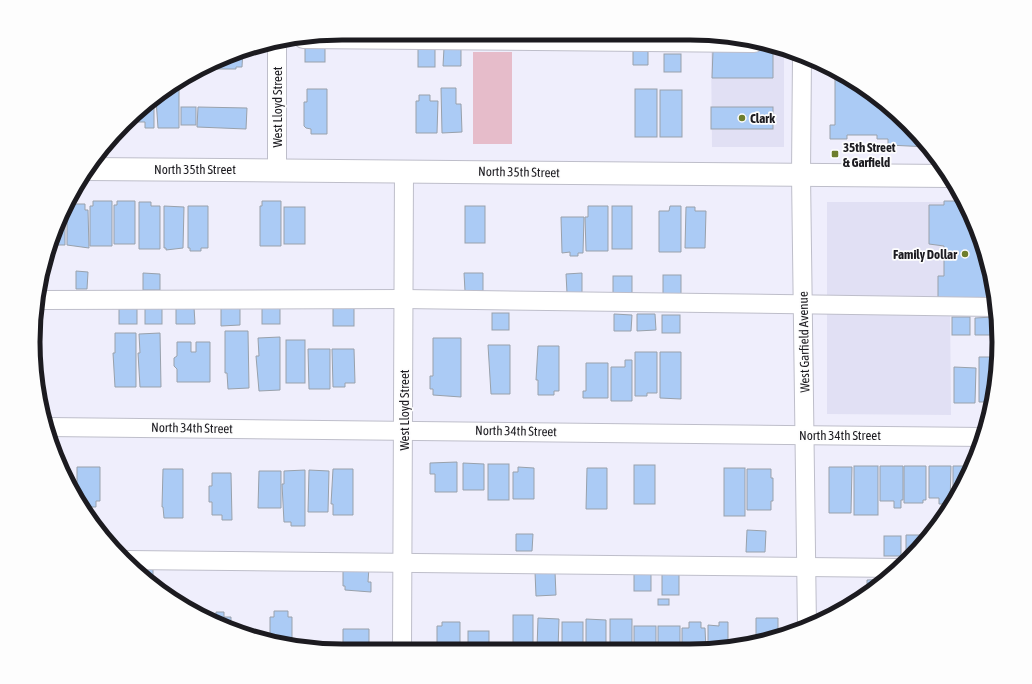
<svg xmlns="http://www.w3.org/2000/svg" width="1032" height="684" font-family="'Asap Condensed',sans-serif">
  <rect width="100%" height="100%" fill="#efeefc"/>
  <g fill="#e1e0f4">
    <polygon points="711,49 777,50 784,52 784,147 712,147"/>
    <polygon points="827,202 965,202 967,206 989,262 950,304 951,415 827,414"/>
  </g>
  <rect fill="#e6bcca" x="473" y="52" width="39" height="92"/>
  <g fill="#abcbf5" stroke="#99a1ab">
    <rect x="305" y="45" width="20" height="17"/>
    <rect x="418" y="48" width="17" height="19"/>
    <polygon points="444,48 461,48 461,66 443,66"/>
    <polygon points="633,48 648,49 648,65 633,65"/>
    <polygon points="243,49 242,67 236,67 236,69 213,69 213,67 208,67"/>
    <polygon points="713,50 773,50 773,78 712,78"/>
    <rect x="664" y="54" width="17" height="18"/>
    <polygon points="835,71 894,110 929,147 888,145 888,139 877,139 877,135 847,135 847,139 830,139 830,125 835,125"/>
    <polygon points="179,81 179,128 158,128 156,99 158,99 158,96 170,85"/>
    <polygon points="441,88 456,88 456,104 461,104 462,132 442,133"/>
    <polygon points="307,89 327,89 327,134 311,134 311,129 306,128 304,126 304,102 307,102"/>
    <rect x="635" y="89" width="22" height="48"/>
    <rect x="660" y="90" width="22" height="47"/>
    <polygon points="419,95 430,95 430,101 438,101 437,133 416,133 416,101 419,101"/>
    <polygon points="154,101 154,128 145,128 145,122 134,122 134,119"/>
    <rect x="181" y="107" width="15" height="18"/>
    <polygon points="198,107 247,108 246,129 197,127"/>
    <rect x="711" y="107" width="62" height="22"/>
    <polygon points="93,201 112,201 112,246 90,246 90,206 93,206"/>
    <polygon points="117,201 135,201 135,244 114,244 114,205 117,205"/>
    <polygon points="262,201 281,201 281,246 260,246 260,206 262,206"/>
    <polygon points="944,201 965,201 967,206 989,262 995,301 938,301 938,276 944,276 944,246 929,244 929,205 944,205"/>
    <polygon points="139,202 151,202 151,206 160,206 160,249 139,249"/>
    <polygon points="71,204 85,204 85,210 88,210 89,248 67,245 67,213 71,213"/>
    <polygon points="164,206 184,207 183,248 166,250 166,248 164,248"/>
    <polygon points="188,206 208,206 208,248 201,248 201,251 190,251 190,248 188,248"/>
    <rect x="465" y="206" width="20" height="37"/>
    <polygon points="588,206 608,206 608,251 586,251 585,217 588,217"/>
    <rect x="612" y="206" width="20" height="43"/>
    <polygon points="670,206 681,206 681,252 659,252 659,211 669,211"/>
    <rect x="284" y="207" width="21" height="37"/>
    <polygon points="686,207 695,207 695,211 706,211 705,248 685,248"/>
    <polygon points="65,209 65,245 51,245 56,224"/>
    <polygon points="561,217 584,217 583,253 578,253 578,256 570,256 570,252 562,253"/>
    <polygon points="76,271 88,272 87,289 76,289"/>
    <polygon points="143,273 160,274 160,290 143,290"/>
    <polygon points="464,273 483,273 483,291 465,291"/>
    <polygon points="582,273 582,293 567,293 566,274"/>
    <rect x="663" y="275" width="18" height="19"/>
    <rect x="613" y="276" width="19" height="18"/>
    <rect x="119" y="306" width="18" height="18"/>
    <rect x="145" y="306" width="17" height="18"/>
    <rect x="262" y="306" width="18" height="18"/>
    <polygon points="176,307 194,307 195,324 176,324"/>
    <polygon points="221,307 240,307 240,325 221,326"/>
    <rect x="333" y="307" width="21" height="19"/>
    <rect x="492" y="313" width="17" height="17"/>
    <polygon points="614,314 632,315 631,331 614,331"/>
    <polygon points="637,314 655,314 656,330 637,331"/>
    <rect x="662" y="315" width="18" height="18"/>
    <rect x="952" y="317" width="18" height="18"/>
    <polygon points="993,317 993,335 975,335 975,318"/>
    <polygon points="225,331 248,331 249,388 228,389 227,373 225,373"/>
    <polygon points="115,333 136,333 136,387 115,387 113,353 115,353"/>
    <polygon points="160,333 161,387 140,387 138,353 140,353 139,334"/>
    <polygon points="280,337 280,390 259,391 256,356 259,356 258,338"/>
    <polygon points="433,338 461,338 461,397 433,395 433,389 430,389 430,376 433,376"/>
    <rect x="286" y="340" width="19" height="43"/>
    <polygon points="177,342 191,342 191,352 196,352 196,342 210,342 210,382 177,382 177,369 174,366 174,358 177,356"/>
    <polygon points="488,345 510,345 510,394 491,394"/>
    <polygon points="538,346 559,346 559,391 554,391 554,395 538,395 538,380 536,380"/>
    <polygon points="308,349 330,349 330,389 309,389"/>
    <polygon points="332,349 354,349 355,383 345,383 345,387 333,387"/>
    <polygon points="635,352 657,352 657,393 647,393 647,396 635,396"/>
    <polygon points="660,352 681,352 681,399 660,398"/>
    <polygon points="979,357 997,357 996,383 992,402 979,402"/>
    <polygon points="625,360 632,360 632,401 611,401 611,367 625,367"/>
    <polygon points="586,363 608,363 608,398 583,398 583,391 586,391"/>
    <polygon points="954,367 976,368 975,403 954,403"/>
    <polygon points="457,462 457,492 435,492 435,474 430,474 430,463"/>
    <polygon points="463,463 484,464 484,490 463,490"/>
    <rect x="488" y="464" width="21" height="36"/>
    <rect x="634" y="465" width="21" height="39"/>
    <rect x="854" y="466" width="24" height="49"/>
    <polygon points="880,466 903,466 903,500 901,500 901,508 894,508 894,501 880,501"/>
    <polygon points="904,466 926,466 926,500 923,500 923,503 904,503"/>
    <polygon points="929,466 951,466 950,504 939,504 939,498 929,498"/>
    <polygon points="953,466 971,466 956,499 953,499"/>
    <polygon points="77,467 100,467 100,501 96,501 96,507 83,507 83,500 77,500"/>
    <polygon points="518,467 534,468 534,499 513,499 513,472 518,472"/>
    <polygon points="829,467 852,467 851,513 829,513"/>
    <polygon points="587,468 607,468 607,509 586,509"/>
    <rect x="724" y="468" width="21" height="48"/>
    <polygon points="163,469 183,469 183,518 164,518 163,507 162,507"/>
    <polygon points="333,469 353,469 353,515 333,515 333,504 331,504"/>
    <polygon points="747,469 771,469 771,478 773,478 773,501 771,501 771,510 747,510"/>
    <polygon points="305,470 305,526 291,526 291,522 284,522 282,484 284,484 284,471"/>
    <polygon points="309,470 329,471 328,512 308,512"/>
    <polygon points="259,471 281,471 281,508 258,508"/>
    <polygon points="212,473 231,473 232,520 222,520 222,515 212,515 212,502 209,502 209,486 212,486"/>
    <polygon points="747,530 766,531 765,552 746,552"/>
    <polygon points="516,534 533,534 532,551 516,551"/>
    <polygon points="906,535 925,535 925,542 915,552 906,552"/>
    <rect x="884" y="536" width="17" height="20"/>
    <polygon points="153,567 153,584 135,570 135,568"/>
    <polygon points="343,567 369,567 368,582 371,582 371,592 345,590 345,586 343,586"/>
    <polygon points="535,572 555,572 556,595 536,596"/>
    <rect x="634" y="572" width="17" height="19"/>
    <rect x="662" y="574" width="17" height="21"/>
    <polygon points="887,579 878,587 867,594 867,580"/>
    <rect x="658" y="599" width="11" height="6"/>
    <polygon points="274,611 288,611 288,617 292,617 292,646 270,639 270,617 274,617"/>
    <polygon points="216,612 224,612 224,617 231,617 231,627 210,620 210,617 216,617"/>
    <rect x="513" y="615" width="20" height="34"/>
    <polygon points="538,618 559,619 558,650 537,649"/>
    <polygon points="756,618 778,618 778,637 756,643"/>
    <polygon points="586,619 606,620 606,650 588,650 588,647 586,647"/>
    <rect x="610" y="619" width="22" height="31"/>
    <polygon points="442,622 460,622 460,649 437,649 437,626 442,626"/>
    <rect x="562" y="622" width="21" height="28"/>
    <polygon points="689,622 701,622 701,628 705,628 706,650 682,650 682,628 689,628"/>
    <polygon points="719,622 728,622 728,647 708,650 708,625 719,626"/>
    <rect x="634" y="626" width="22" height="24"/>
    <rect x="658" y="626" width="22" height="24"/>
    <polygon points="343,629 369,629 369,645 374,645 374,649 343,649"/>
    <rect x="468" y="631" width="21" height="18"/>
  </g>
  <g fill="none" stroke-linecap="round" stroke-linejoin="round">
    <g stroke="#bebeca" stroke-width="20">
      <g id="minor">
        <polyline points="303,39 754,43"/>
        <polyline points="802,57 801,174 807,627"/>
        <polyline points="277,170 277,44"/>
        <polyline points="39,300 404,299 996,307"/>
        <polyline points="48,427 984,437"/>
        <polyline points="127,560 898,568"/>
        <polyline points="402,649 404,171"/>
      </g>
    </g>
    <g stroke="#bebeca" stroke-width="24">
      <polyline id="major" points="88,169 949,176"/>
    </g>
    <use href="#minor" stroke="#fff" stroke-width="18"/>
    <use href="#major" stroke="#fff" stroke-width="22"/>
  </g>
  <g fill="#6e7e2d" stroke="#fdfdfd" stroke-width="1.5">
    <circle cx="742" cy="118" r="4"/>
    <rect x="831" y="150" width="8" height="8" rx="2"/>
    <circle cx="965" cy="254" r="4"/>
  </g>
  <g text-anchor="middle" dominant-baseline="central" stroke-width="3.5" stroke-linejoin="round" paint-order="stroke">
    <g font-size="13" fill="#1c1b20" stroke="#fdfdfd">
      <text transform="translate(277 107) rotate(-90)">West Lloyd Street</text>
      <text x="195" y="169">North 35th Street</text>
      <text transform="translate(519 172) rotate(1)">North 35th Street</text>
      <text transform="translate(804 342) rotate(-91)">West Garfield Avenue</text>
      <text transform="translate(404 410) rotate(-90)">West Lloyd Street</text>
      <text transform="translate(192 428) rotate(1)">North 34th Street</text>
      <text transform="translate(516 431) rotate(1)">North 34th Street</text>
      <text x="840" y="435">North 34th Street</text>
    </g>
    <g font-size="13" font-weight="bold" fill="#1c1b20" stroke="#fdfdfd" text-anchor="start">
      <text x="750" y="118">Clark</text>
      <text x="843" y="147">35th Street<tspan x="843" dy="15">&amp; Garfield</tspan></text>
      <text x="957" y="254" text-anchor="end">Family Dollar</text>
    </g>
  </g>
  <path d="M0 0H1032V684H0ZM342 40H690A302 302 0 0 1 992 342V342A302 302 0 0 1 690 644H342A302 302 0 0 1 40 342V342A302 302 0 0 1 342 40Z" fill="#fdfdfd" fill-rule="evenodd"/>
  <path fill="none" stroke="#1c1b20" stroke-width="5" d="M342 40H690A302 302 0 0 1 992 342V342A302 302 0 0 1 690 644H342A302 302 0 0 1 40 342V342A302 302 0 0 1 342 40Z"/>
</svg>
